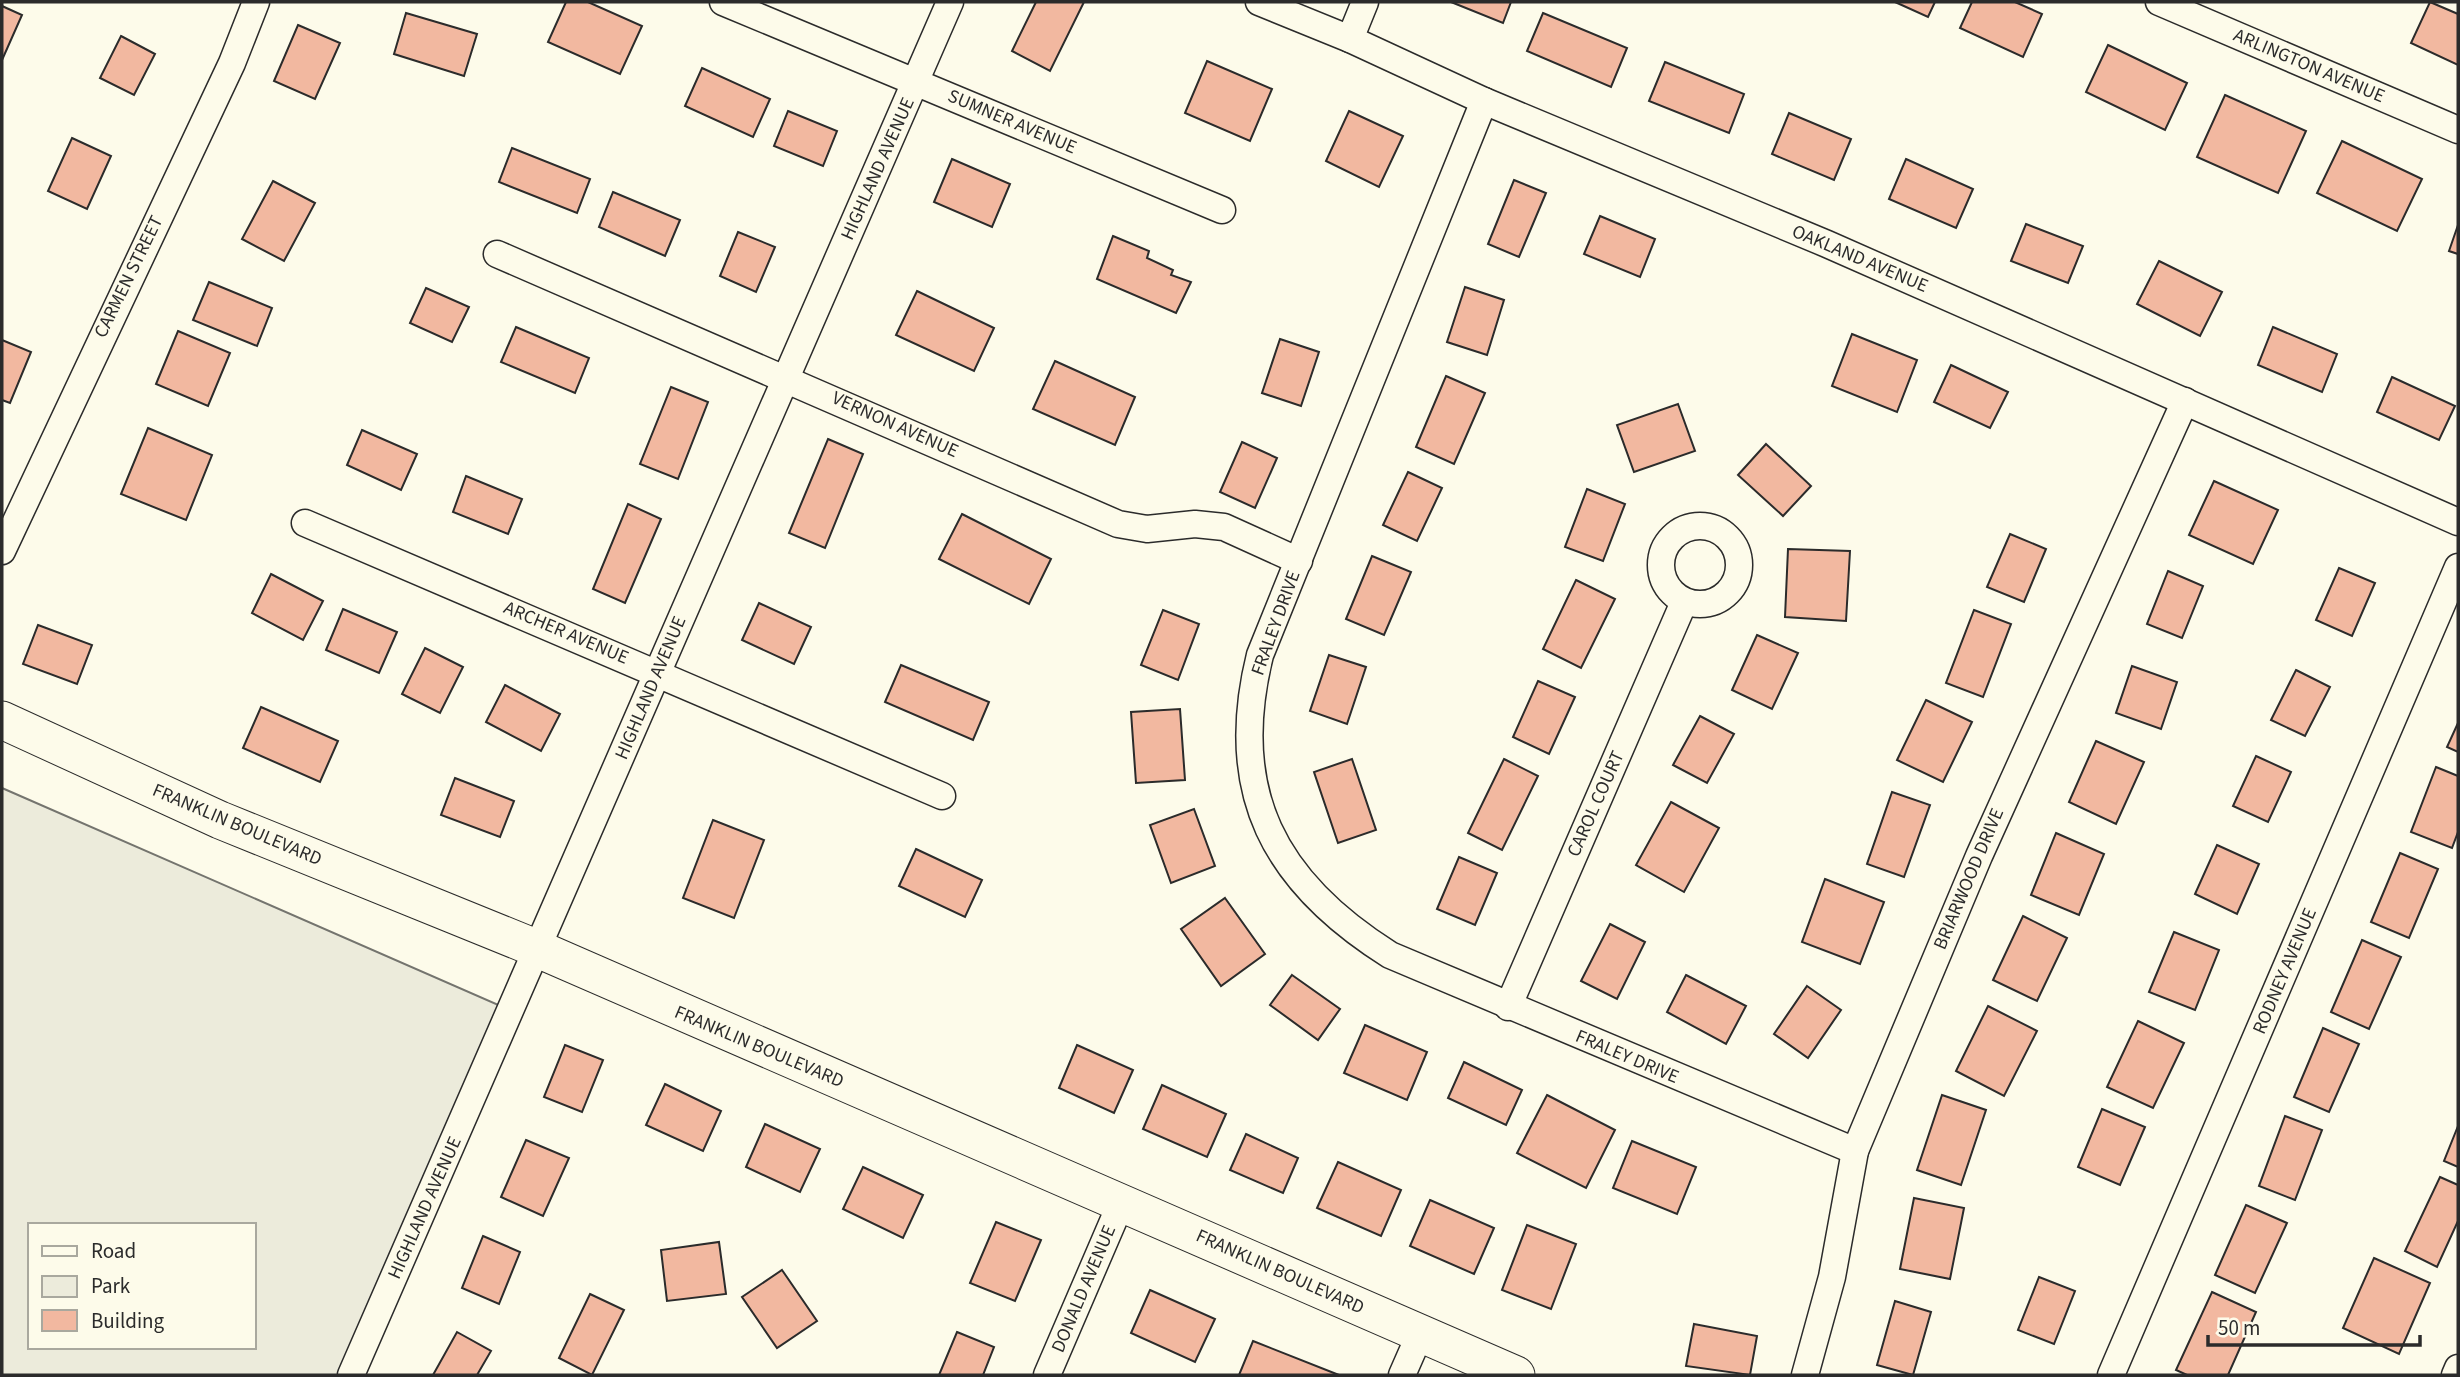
<svg xmlns="http://www.w3.org/2000/svg" width="2460" height="1377" font-family="'Source Sans 3',sans-serif">
  <rect width="100%" height="100%" fill="#fdfbea"/>
  <path fill="#ecebdb" stroke="#74746e" stroke-width="2" fill-rule="evenodd" d="M2 788 503 1007 345 1375H2ZM30 1225H254V1347H30Z"/>
  <g fill="#f2b8a0" stroke="#2b2b2b" stroke-width="2">
    <polygon points="566,2 588,2 642,26 620,74 548,42"/>
    <polygon points="1036,2 1084,2 1050,71 1012,51"/>
    <polygon points="1451,2 1511,2 1503,23"/>
    <polygon points="1895,2 1935,2 1928,17"/>
    <polygon points="1972,2 2015,2 2042,14 2023,57 1960,28"/>
    <polygon points="2430,2 2458,14 2458,65 2411,43"/>
    <polygon points="2,6 22,15 2,60"/>
    <polygon points="406,13 477,34 464,76 394,54"/>
    <polygon points="1543,13 1627,48 1611,87 1527,51"/>
    <polygon points="298,25 340,43 315,99 274,81"/>
    <polygon points="121,36 155,54 134,95 100,78"/>
    <polygon points="2108,45 2187,83 2165,130 2086,92"/>
    <polygon points="1207,61 1272,89 1250,141 1185,113"/>
    <polygon points="1665,62 1744,94 1729,133 1649,101"/>
    <polygon points="702,68 770,99 753,137 685,106"/>
    <polygon points="2225,95 2306,131 2278,193 2197,157"/>
    <polygon points="788,111 837,131 823,166 774,146"/>
    <polygon points="1349,111 1403,136 1379,187 1326,161"/>
    <polygon points="1789,113 1851,139 1834,180 1772,154"/>
    <polygon points="72,138 111,156 87,209 48,191"/>
    <polygon points="2342,141 2422,179 2397,231 2317,193"/>
    <polygon points="512,148 590,179 577,213 499,182"/>
    <polygon points="952,159 1010,184 992,227 934,202"/>
    <polygon points="1906,159 1973,189 1956,228 1889,199"/>
    <polygon points="1514,180 1546,193 1519,257 1488,244"/>
    <polygon points="273,181 315,203 284,261 242,239"/>
    <polygon points="613,192 680,220 665,256 599,227"/>
    <polygon points="1600,216 1655,239 1640,277 1584,254"/>
    <polygon points="2026,224 2083,246 2068,283 2011,261"/>
    <polygon points="2458,225 2458,254 2449,251"/>
    <polygon points="738,232 775,247 756,292 720,276"/>
    <polygon points="1113,236 1149,251 1147,258 1173,270 1171,275 1191,282 1176,313 1097,279"/>
    <polygon points="2159,261 2222,292 2200,336 2137,304"/>
    <polygon points="209,282 272,308 257,346 193,320"/>
    <polygon points="1465,287 1504,300 1487,355 1447,342"/>
    <polygon points="426,288 469,307 452,342 410,323"/>
    <polygon points="917,291 994,328 974,371 896,335"/>
    <polygon points="516,327 589,358 575,393 501,362"/>
    <polygon points="2273,327 2337,354 2322,392 2258,365"/>
    <polygon points="178,331 230,353 208,406 156,384"/>
    <polygon points="1852,334 1917,360 1897,412 1832,386"/>
    <polygon points="1280,339 1319,352 1301,406 1262,393"/>
    <polygon points="2,340 31,352 10,403 2,400"/>
    <polygon points="1055,361 1135,397 1115,445 1033,409"/>
    <polygon points="1951,365 2008,392 1990,428 1934,402"/>
    <polygon points="1446,376 1485,393 1454,464 1416,447"/>
    <polygon points="2392,377 2455,406 2439,440 2377,412"/>
    <polygon points="671,387 708,402 678,479 640,464"/>
    <polygon points="1678,404 1695,451 1634,472 1617,425"/>
    <polygon points="148,428 212,455 186,520 121,494"/>
    <polygon points="362,430 417,454 401,490 347,465"/>
    <polygon points="828,439 863,454 825,548 789,533"/>
    <polygon points="1242,442 1277,458 1255,508 1220,492"/>
    <polygon points="1766,444 1811,486 1783,516 1738,475"/>
    <polygon points="1408,472 1442,488 1417,541 1383,525"/>
    <polygon points="466,476 522,499 508,534 453,512"/>
    <polygon points="2214,481 2278,510 2253,564 2189,535"/>
    <polygon points="1587,489 1625,504 1603,561 1565,547"/>
    <polygon points="628,504 661,519 625,603 593,589"/>
    <polygon points="962,514 1051,559 1029,604 939,559"/>
    <polygon points="2010,534 2046,549 2024,602 1987,587"/>
    <polygon points="1788,549 1850,551 1846,621 1785,617"/>
    <polygon points="1372,556 1411,572 1384,635 1346,619"/>
    <polygon points="2339,568 2375,583 2352,636 2316,620"/>
    <polygon points="2168,571 2203,586 2182,638 2147,624"/>
    <polygon points="271,574 323,601 303,640 252,613"/>
    <polygon points="1576,580 1615,599 1581,668 1543,649"/>
    <polygon points="759,603 811,627 794,664 742,640"/>
    <polygon points="343,609 397,632 379,673 326,650"/>
    <polygon points="1163,610 1199,624 1178,680 1141,665"/>
    <polygon points="1974,610 2011,624 1983,697 1946,683"/>
    <polygon points="38,625 92,645 77,684 23,664"/>
    <polygon points="1757,635 1798,653 1772,709 1732,690"/>
    <polygon points="425,648 463,667 440,713 402,694"/>
    <polygon points="1329,655 1366,667 1347,724 1310,711"/>
    <polygon points="901,665 989,702 973,740 885,702"/>
    <polygon points="2132,666 2177,682 2161,729 2116,713"/>
    <polygon points="2296,670 2330,687 2305,736 2271,720"/>
    <polygon points="1538,681 1575,697 1549,754 1513,737"/>
    <polygon points="505,685 560,714 541,751 486,722"/>
    <polygon points="1926,700 1972,722 1943,782 1897,760"/>
    <polygon points="261,707 338,741 320,782 243,748"/>
    <polygon points="1180,709 1185,780 1136,783 1131,712"/>
    <polygon points="1700,716 1734,734 1707,783 1673,765"/>
    <polygon points="2458,723 2458,752 2447,747"/>
    <polygon points="2096,741 2144,762 2116,824 2069,802"/>
    <polygon points="2256,756 2291,772 2268,822 2233,806"/>
    <polygon points="1352,759 1376,830 1338,843 1314,772"/>
    <polygon points="1504,759 1538,776 1502,850 1468,833"/>
    <polygon points="2436,767 2458,776 2458,832 2452,848 2411,832"/>
    <polygon points="455,778 514,801 500,837 441,815"/>
    <polygon points="1892,792 1930,805 1904,877 1867,864"/>
    <polygon points="1671,802 1719,828 1684,892 1636,865"/>
    <polygon points="1194,809 1215,866 1171,883 1150,825"/>
    <polygon points="713,820 764,840 734,918 683,898"/>
    <polygon points="2056,833 2104,854 2079,915 2031,895"/>
    <polygon points="2217,845 2259,864 2237,914 2195,894"/>
    <polygon points="916,849 982,880 965,917 899,886"/>
    <polygon points="2400,853 2438,869 2409,938 2371,922"/>
    <polygon points="1459,857 1497,873 1475,925 1437,909"/>
    <polygon points="1825,879 1884,902 1860,964 1802,942"/>
    <polygon points="1225,898 1265,954 1221,986 1181,929"/>
    <polygon points="2023,916 2067,938 2037,1001 1993,980"/>
    <polygon points="1610,924 1645,942 1617,999 1581,981"/>
    <polygon points="2174,932 2219,950 2195,1010 2149,992"/>
    <polygon points="2362,940 2401,957 2369,1029 2331,1012"/>
    <polygon points="1292,975 1340,1009 1318,1040 1270,1005"/>
    <polygon points="1686,975 1746,1006 1726,1044 1667,1012"/>
    <polygon points="1807,986 1841,1010 1808,1058 1774,1034"/>
    <polygon points="1988,1006 2037,1031 2004,1096 1956,1071"/>
    <polygon points="2138,1021 2184,1043 2153,1108 2107,1087"/>
    <polygon points="1365,1025 1427,1052 1407,1100 1344,1073"/>
    <polygon points="2323,1028 2359,1044 2329,1112 2294,1097"/>
    <polygon points="565,1045 603,1060 582,1112 544,1097"/>
    <polygon points="1077,1045 1133,1070 1114,1113 1059,1088"/>
    <polygon points="1464,1062 1522,1090 1506,1125 1448,1098"/>
    <polygon points="665,1084 721,1111 703,1151 646,1125"/>
    <polygon points="1162,1085 1226,1114 1207,1157 1143,1129"/>
    <polygon points="1547,1095 1615,1130 1586,1188 1517,1153"/>
    <polygon points="1942,1095 1986,1110 1961,1185 1917,1170"/>
    <polygon points="2102,1109 2145,1127 2120,1185 2078,1167"/>
    <polygon points="2285,1116 2322,1130 2295,1200 2259,1186"/>
    <polygon points="765,1124 820,1149 800,1192 746,1167"/>
    <polygon points="2458,1126 2458,1167 2444,1161"/>
    <polygon points="1246,1134 1298,1158 1283,1193 1230,1170"/>
    <polygon points="526,1140 569,1158 543,1216 501,1197"/>
    <polygon points="1632,1141 1696,1167 1677,1214 1613,1188"/>
    <polygon points="1338,1162 1401,1190 1381,1236 1317,1208"/>
    <polygon points="863,1167 923,1195 903,1238 843,1209"/>
    <polygon points="2440,1177 2458,1185 2458,1221 2437,1267 2405,1251"/>
    <polygon points="1914,1198 1964,1208 1950,1279 1900,1269"/>
    <polygon points="1430,1200 1494,1228 1474,1274 1410,1246"/>
    <polygon points="2246,1205 2287,1223 2255,1293 2215,1275"/>
    <polygon points="996,1222 1041,1240 1015,1301 970,1283"/>
    <polygon points="1527,1225 1576,1244 1551,1309 1502,1290"/>
    <polygon points="483,1236 520,1252 499,1304 462,1288"/>
    <polygon points="719,1242 726,1294 667,1301 661,1250"/>
    <polygon points="2374,1258 2430,1283 2399,1354 2343,1328"/>
    <polygon points="782,1270 817,1321 777,1348 742,1297"/>
    <polygon points="2039,1277 2075,1291 2054,1344 2018,1330"/>
    <polygon points="1150,1290 1215,1319 1195,1362 1131,1333"/>
    <polygon points="2212,1292 2256,1312 2228,1375 2187,1375 2176,1370"/>
    <polygon points="590,1294 624,1310 592,1375 559,1358"/>
    <polygon points="1895,1301 1931,1312 1913,1375 1877,1365"/>
    <polygon points="1694,1324 1757,1336 1750,1375 1686,1366"/>
    <polygon points="457,1332 491,1351 477,1375 433,1375"/>
    <polygon points="957,1332 994,1347 983,1375 939,1375"/>
    <polygon points="1253,1341 1339,1375 1239,1375"/>
  </g>
  <g fill="none" stroke-linecap="round" stroke-linejoin="round">
    <g stroke="#2b2b2b" stroke-width="29">
      <g id="street">
        <polyline points="723,2 1222,210"/>
        <polyline points="1259,2 1350,39 1484,101 1827,244 2458,522"/>
        <polyline points="2159,2 2458,130"/>
        <polyline points="1350,39 1365,2"/>
        <path d="M1484 101 1260 655C1226 792 1274 882 1390 955L1855 1151"/>
        <polyline points="497,254 1118,524 1147,529 1195,524 1224,527 1299,561"/>
        <polyline points="305,523 942,796"/>
        <circle cx="1700" cy="565" r="39"/>
        <polyline points="2,551 232,63 256,2"/>
        <polyline points="1508,1007 1684,602"/>
        <polyline points="351,1375 950,2"/>
        <polyline points="1047,1375 1121,1203"/>
        <polyline points="1402,1375 1420,1334"/>
        <polyline points="1805,1375 1832,1277 1855,1151 1979,856 2185,401"/>
        <polyline points="2111,1375 2458,567"/>
        <polyline points="2455,1375 2458,1368"/>
      </g>
    </g>
    <g stroke="#2b2b2b" stroke-width="39">
      <polyline id="secondary" points="2,720 220,820 538,949 1516,1375"/>
    </g>
    <use href="#street" stroke="#fdfbea" stroke-width="26"/>
    <use href="#secondary" stroke="#fdfbea" stroke-width="37"/>
  </g>
  <g text-anchor="middle" dominant-baseline="central" stroke-width="5" stroke-linejoin="round" paint-order="stroke">
    <g font-size="19" fill="#2b2b2b" stroke="#fdfbea">
      <text transform="translate(2309 66) rotate(23)">ARLINGTON AVENUE</text>
      <text transform="translate(1012 122) rotate(23)">SUMNER AVENUE</text>
      <text transform="translate(878 169) rotate(-66)">HIGHLAND AVENUE</text>
      <text transform="translate(1860 259) rotate(23)">OAKLAND AVENUE</text>
      <text transform="translate(129 277) rotate(-64)">CARMEN STREET</text>
      <text transform="translate(895 425) rotate(24)">VERNON AVENUE</text>
      <text transform="translate(1276 623) rotate(-70)">FRALEY DRIVE</text>
      <text transform="translate(566 633) rotate(23)">ARCHER AVENUE</text>
      <text transform="translate(651 688) rotate(-67)">HIGHLAND AVENUE</text>
      <text transform="translate(1596 804) rotate(-66)">CAROL COURT</text>
      <text transform="translate(237 825) rotate(23)">FRANKLIN BOULEVARD</text>
      <text transform="translate(1969 879) rotate(-67)">BRIARWOOD DRIVE</text>
      <text transform="translate(2285 971) rotate(-67)">RODNEY AVENUE</text>
      <text transform="translate(759 1047) rotate(23)">FRANKLIN BOULEVARD</text>
      <text transform="translate(1627 1057) rotate(23)">FRALEY DRIVE</text>
      <text transform="translate(425 1208) rotate(-66)">HIGHLAND AVENUE</text>
      <text transform="translate(1280 1272) rotate(24)">FRANKLIN BOULEVARD</text>
      <text transform="translate(1084 1289) rotate(-67)">DONALD AVENUE</text>
    </g>
  </g>
  <rect width="2460" height="1377" fill="none" stroke="#2b2b2b" stroke-width="7"/>
  <rect x="28" y="1223" width="228" height="126" fill="#fdfbea" stroke="#a9a89e" stroke-width="2"/>
  <rect x="42" y="1246" width="35" height="10" fill="#fdfbea" stroke="#a9a89e" stroke-width="2"/>
  <text x="91" y="1258" font-size="21" fill="#2b2b2b">Road</text>
  <rect x="42" y="1276" width="35" height="21" fill="#ecebdb" stroke="#a9a89e" stroke-width="2"/>
  <text x="91" y="1293" font-size="21" fill="#2b2b2b">Park</text>
  <rect x="42" y="1310" width="35" height="21" fill="#f2b8a0" stroke="#a9a89e" stroke-width="2"/>
  <text x="91" y="1328" font-size="21" fill="#2b2b2b">Building</text>
  <path d="M2208 1335v10h212v-10" fill="none" stroke="#2b2b2b" stroke-width="3.5"/>
  <text x="2218" y="1335" font-size="21" fill="#2b2b2b" stroke="#fdfbea" stroke-width="5" paint-order="stroke">50 m</text>
</svg>
